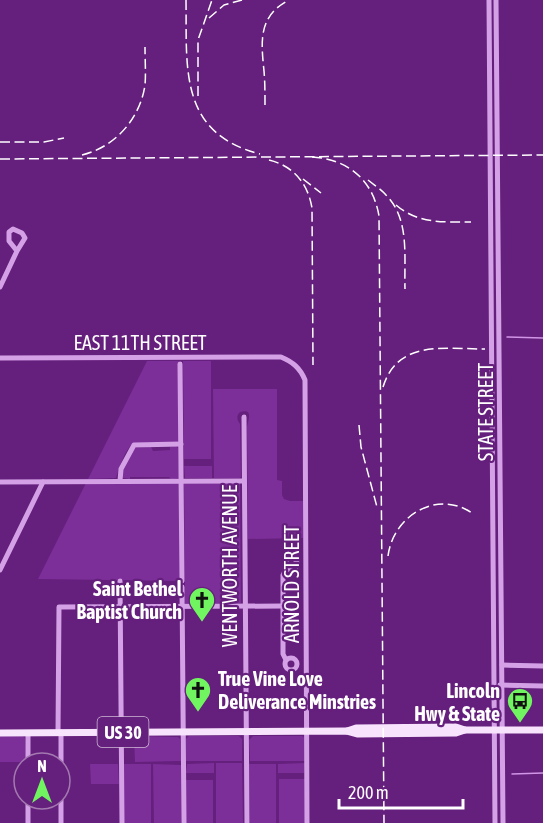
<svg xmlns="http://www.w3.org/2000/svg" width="543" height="823" font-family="'Asap Condensed',sans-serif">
  <rect width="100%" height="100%" fill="#651f7c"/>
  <g fill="#7c2f98">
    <path d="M147 361H179V441L177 442 133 443C124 452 120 466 116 478L88 479Z"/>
    <polygon points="183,361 211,361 211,459 184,459"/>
    <path d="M213 389H277V480L282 481V495L284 499 290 501H303V538L248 539 247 427C248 420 254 408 240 412 236 416 237 420 240 424L241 477 240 478H214Z"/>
    <polygon points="176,446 178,448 179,478 171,479 169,477 130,477 130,479 123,478 122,476 123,469 134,448 151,447 153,451 170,450 170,447"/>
    <polygon points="184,466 212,466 212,478 185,478"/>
    <polygon points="86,483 179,483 180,581 38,579"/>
    <polygon points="240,483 241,603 185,604 184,484"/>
    <polygon points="0,736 23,736 25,738 26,762 0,762"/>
    <polygon points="134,736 178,737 180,739 181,761 135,762"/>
    <polygon points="189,736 239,736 242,739 242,761 186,761 186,739"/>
    <polygon points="253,736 302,736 304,737 305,761 250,761 249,740"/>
    <polygon points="214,763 214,773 186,773 187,764"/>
    <polygon points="216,763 242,763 243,823 216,823"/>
    <polygon points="305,763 304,773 278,773 278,764"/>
    <polygon points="90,764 118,764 119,784 91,784"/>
    <rect x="124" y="764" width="27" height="59"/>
    <polygon points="153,764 181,765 181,823 154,823"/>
    <polygon points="249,764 276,764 276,823 250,823"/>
    <rect x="279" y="779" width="26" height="44"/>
    <rect x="186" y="780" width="27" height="43"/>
  </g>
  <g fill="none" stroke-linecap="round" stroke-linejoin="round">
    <g stroke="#d195e8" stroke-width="1.5">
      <polyline points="507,337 543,338"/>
      <polyline points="512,774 543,773"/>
    </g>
    <g stroke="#d4a1e7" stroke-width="5">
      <polyline points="489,0 495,823"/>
      <polyline points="496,0 503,823"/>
      <polyline points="0,287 17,251 25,238 22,233 13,229 9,232 9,241 17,251"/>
      <path d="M0 358 281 357C293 362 300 368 305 380L307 823"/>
      <polyline points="180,364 182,581"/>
      <polyline points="244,417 247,823"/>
      <polyline points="120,481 121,469 134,445 181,444"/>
      <polyline points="0,482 244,481"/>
      <circle cx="291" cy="564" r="6"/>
      <polyline points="0,570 43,482"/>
      <polyline points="120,581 122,823"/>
      <polyline points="182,587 184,823"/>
      <circle cx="291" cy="664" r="6"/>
      <polyline points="286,660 283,654 283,575 286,569"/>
      <polyline points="502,665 543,666"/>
      <polyline points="500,685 543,686"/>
      <polyline points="58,732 59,607 283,606"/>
      <polyline points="61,732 61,823"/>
      <polyline points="28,763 28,733"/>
      <polyline points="28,823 28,799"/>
    </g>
    <g stroke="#f8e3fd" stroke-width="7">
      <polyline points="347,731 356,728 456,727 465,730"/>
      <polyline points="0,733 347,731 358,734 456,733 465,730 543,730"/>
    </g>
    <g stroke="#fff" stroke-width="1.5" stroke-dasharray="10 4.5" stroke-linecap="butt">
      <path d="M186 0C187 67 178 133 260 154"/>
      <polyline points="209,18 224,5 242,0"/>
      <polyline points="198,96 198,40 212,0"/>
      <path d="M265 105C265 94 265 82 264 71 261 41 258 16 289 0"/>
      <polyline points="0,142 44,142 64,138"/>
      <path d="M82 155C115 147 140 119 145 85 146 73 145 60 145 47"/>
      <path d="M312 157C348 159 373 180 379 216L384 823"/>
      <polyline points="0,159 543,155"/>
      <path d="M269 160C294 166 308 184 312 208L313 365"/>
      <polyline points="303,179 321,193"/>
      <path d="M368 180C374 185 381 189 386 195 410 219 404 257 405 289"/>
      <path d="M396 205C418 224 444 222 471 222"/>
      <path d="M383 387C398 339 445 349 485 349"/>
      <polyline points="359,425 361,447 377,507"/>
      <path d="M388 556C393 516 437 489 472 513"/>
    </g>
  </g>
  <defs>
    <g id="church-pin" transform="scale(1.35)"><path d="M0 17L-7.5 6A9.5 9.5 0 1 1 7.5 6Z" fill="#70f561" stroke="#651f7c"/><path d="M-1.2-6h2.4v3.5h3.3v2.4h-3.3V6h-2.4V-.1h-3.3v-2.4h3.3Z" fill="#111"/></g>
    <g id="bus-pin" transform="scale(1.35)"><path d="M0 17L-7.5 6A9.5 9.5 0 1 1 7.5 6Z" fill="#70f561" stroke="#651f7c"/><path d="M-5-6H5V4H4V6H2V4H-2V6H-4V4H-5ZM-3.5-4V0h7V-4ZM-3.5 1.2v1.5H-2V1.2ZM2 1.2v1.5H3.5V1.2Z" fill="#111"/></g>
  </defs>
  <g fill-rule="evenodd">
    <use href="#church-pin" x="202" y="600"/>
    <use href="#church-pin" x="198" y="690"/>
    <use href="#bus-pin" x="520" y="701"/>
  </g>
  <g text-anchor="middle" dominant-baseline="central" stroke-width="4.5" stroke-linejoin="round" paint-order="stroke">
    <rect fill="#651f7c" stroke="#d1bcd8" stroke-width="1.5" x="97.5" y="717" width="51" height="30" rx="4.5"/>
    <g font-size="18" font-weight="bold" fill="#fff">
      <text x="123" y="732">US 30</text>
    </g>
    <g font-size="20" fill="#fff" stroke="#651f7c">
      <text x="140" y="342">EAST 11TH STREET</text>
      <text transform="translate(485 412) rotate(-90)">STATE STREET</text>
      <text transform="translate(229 566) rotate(-90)">WENTWORTH AVENUE</text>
      <text transform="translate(291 584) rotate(-90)">ARNOLD STREET</text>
    </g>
    <g font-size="20" font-weight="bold" fill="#fff" stroke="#651f7c" text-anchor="end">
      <text x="182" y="588">Saint Bethel<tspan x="182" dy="23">Baptist Church</tspan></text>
      <text x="218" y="678" text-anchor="start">True Vine Love<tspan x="218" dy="23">Deliverance Minstries</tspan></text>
      <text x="500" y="690">Lincoln<tspan x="500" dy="23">Hwy &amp; State</tspan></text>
    </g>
  </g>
  <g transform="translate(42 781)"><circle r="28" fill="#651f7c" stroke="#a379b0" stroke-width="1.5"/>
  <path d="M0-4.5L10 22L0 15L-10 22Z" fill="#70f561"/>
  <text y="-9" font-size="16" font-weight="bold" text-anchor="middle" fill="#ffffff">N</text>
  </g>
  <path d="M339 799v9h124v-9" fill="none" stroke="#ffffff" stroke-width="3"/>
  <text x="348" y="799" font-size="18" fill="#ffffff" stroke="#651f7c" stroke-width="4.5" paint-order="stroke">200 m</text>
</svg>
